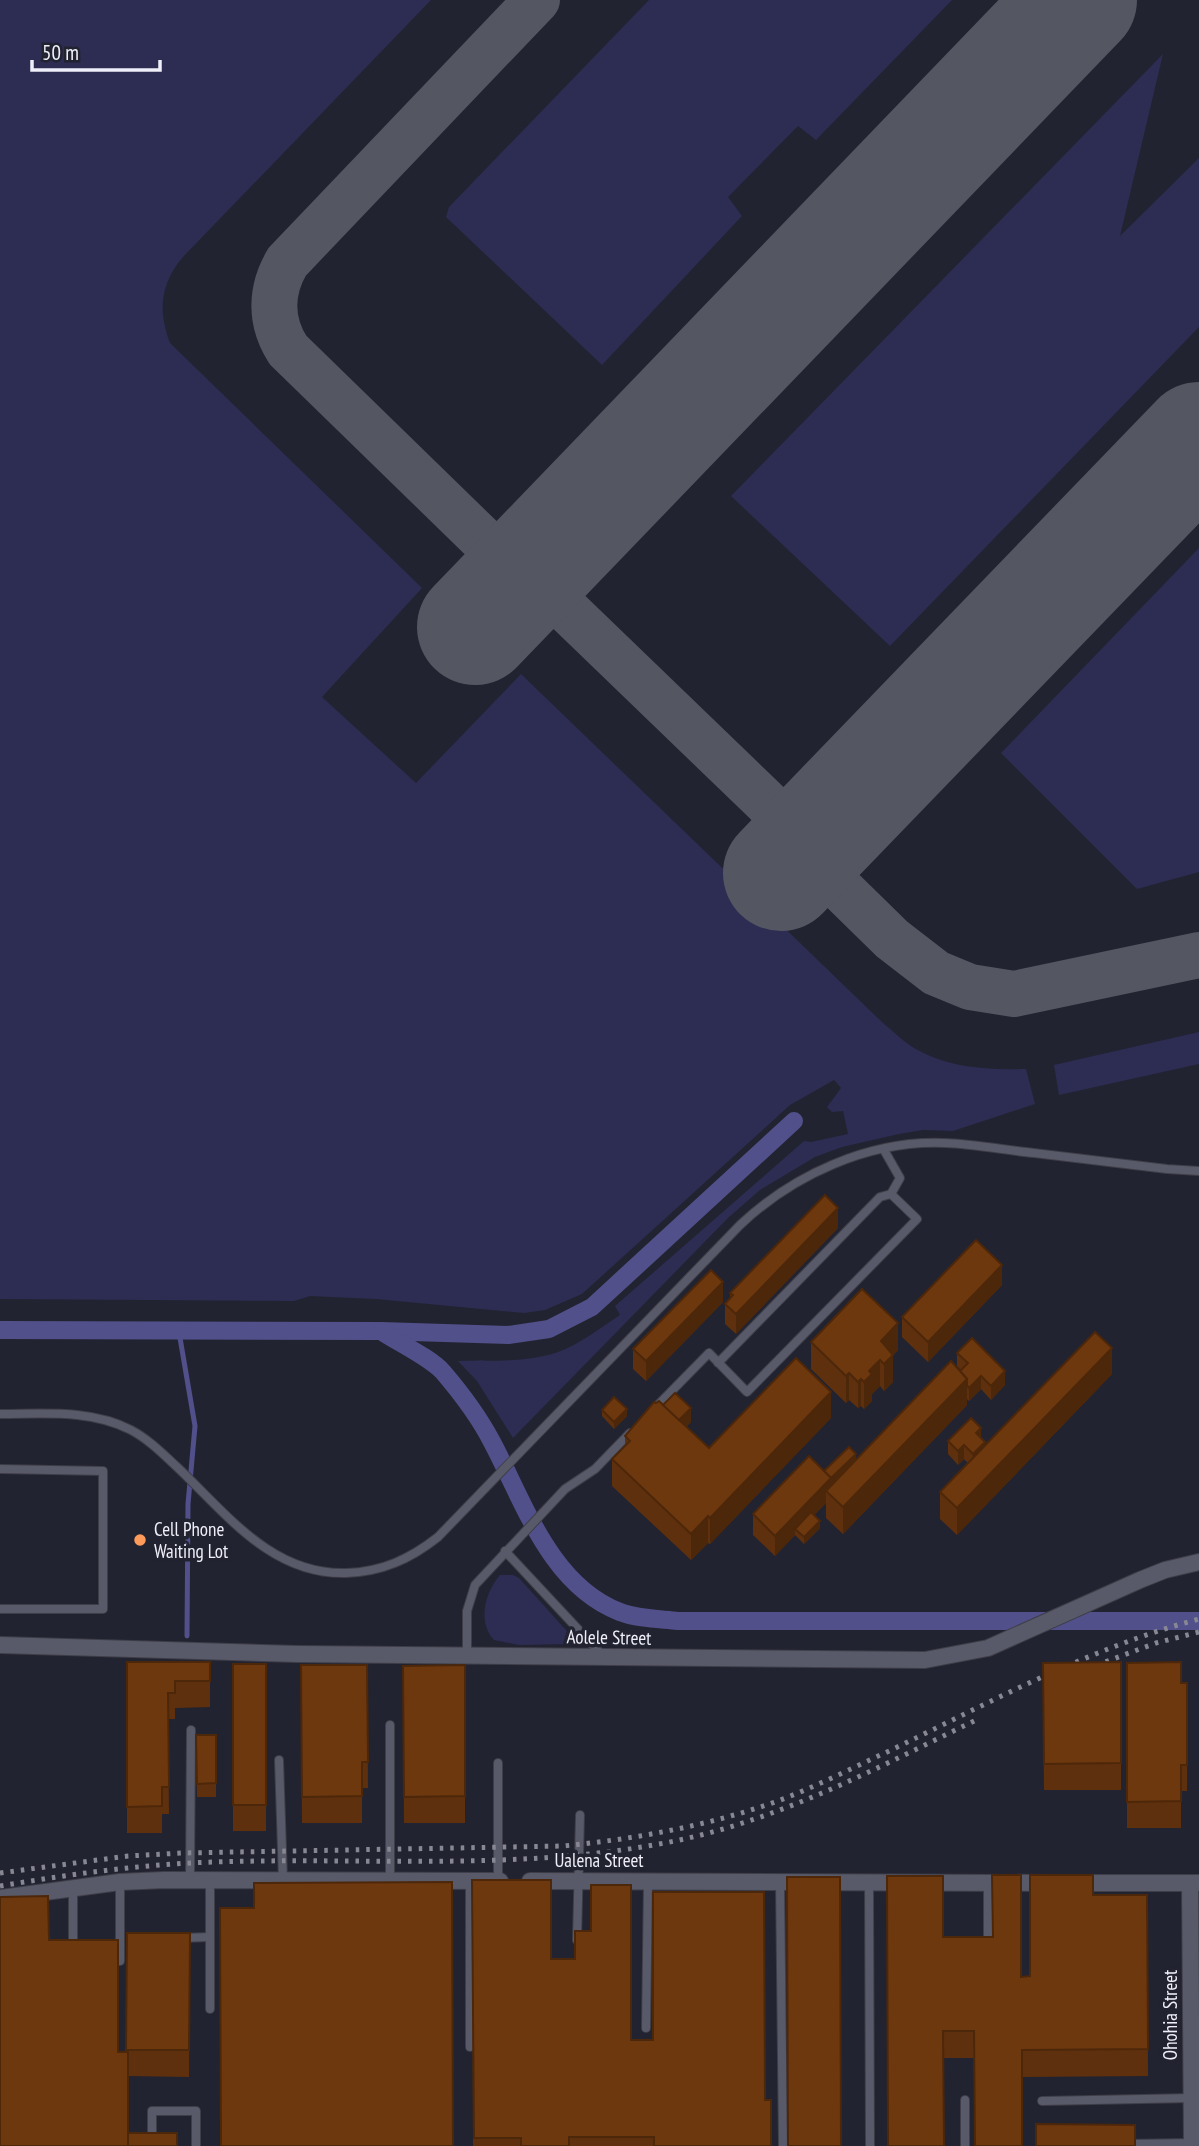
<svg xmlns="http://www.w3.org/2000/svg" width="1199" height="2146" font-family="'PT Sans Narrow',sans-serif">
  <rect width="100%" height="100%" fill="#222330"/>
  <g fill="#2d2c53">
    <path d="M0 0H431L182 258C160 285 158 311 170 343L422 588 322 697 416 783 521 674 884 1024C894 1032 904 1042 914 1048 949 1068 987 1070 1026 1069L1035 1104 953 1131 923 1130 899 1134 842 1147 815 1157 760 1190 728 1218 513 1438 477 1381 458 1361C491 1360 526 1363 558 1352 580 1344 600 1328 620 1315L615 1306 804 1141 811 1142 848 1134 843 1111 832 1112 827 1107 841 1088 834 1080 790 1105 582 1294 545 1310 524 1313 376 1299 310 1296 294 1301 0 1299Z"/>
    <polygon points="649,0 952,0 816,140 798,126 728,197 742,216 602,365 446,217 449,207"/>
    <polygon points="1163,54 1120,236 1199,158 1199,327 890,646 731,496"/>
    <polygon points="1199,548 1199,872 1137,889 1001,753"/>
    <polygon points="1199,1032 1199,1064 1059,1095 1054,1065"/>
    <path d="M500 1575H513L519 1578 575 1640 574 1642 571 1644 519 1645 494 1640C477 1622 485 1592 500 1575Z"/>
  </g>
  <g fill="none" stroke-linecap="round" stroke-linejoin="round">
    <polyline stroke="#51508a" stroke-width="5" points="179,1332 195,1426 188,1504 187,1636"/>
    <g stroke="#51508a" stroke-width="18">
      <polyline points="0,1330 381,1331 508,1335 549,1329 592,1307 794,1121"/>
      <path d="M381 1331C397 1342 431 1358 443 1372 461 1393 479 1417 492 1442 524 1502 550 1585 620 1612 638 1619 660 1619 678 1621H1199"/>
    </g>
    <path stroke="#545662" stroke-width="46" d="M537 0 287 262C270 291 270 322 288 350L480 537 570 613 767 803 842 890 892 939 936 973 970 987 1014 994 1199 955"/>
    <g stroke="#545662" stroke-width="116">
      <polyline points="475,627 1079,0"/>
      <polyline points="781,873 1199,440"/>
    </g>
    <g stroke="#3e3e49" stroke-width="10">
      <g id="service">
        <polyline points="884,1150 900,1178 891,1194"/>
        <polyline points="654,1409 709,1353 747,1392 917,1219 891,1194 880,1197 718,1363"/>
        <path d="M0 1414C44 1414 90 1409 131 1430 148 1439 162 1453 176 1466 226 1513 271 1575 346 1573 382 1572 410 1559 438 1537L740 1225C793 1175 869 1140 944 1143 974 1144 1004 1150 1034 1153 1079 1158 1123 1164 1167 1169L1199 1171"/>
        <polyline points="0,1469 103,1471 103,1609 0,1609"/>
        <polyline points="505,1551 603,1656"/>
        <polyline points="467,1657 467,1611 475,1585 565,1489 595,1469 630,1433"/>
        <polyline points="390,1725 390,1880"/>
        <polyline points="279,1760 283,1880"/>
        <polyline points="498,1763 498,1881"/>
        <polyline points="190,1880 191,1730"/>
        <polyline points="780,1882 783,2146"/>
        <polyline points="869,1882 870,2146"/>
        <polyline points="988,1882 988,1946"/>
        <polyline points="181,1938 210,1937"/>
        <polyline points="577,1940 580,1815"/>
        <polyline points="73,1948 73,1888"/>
        <polyline points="109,1961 120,1961 120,1882"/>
        <polyline points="210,2009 210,1880"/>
        <polyline points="646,2028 648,1881"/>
        <polyline points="470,2047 470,1880"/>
        <polyline points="965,2100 965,2146"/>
        <polyline points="1042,2101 1192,2098"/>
        <polyline points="1125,2144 1192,2143"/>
        <polyline points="152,2146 152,2111 196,2111 196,2146"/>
      </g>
    </g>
    <g stroke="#3e3e49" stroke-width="18">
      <g id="minor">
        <polyline points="0,1645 298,1654 925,1660 988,1648 1140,1580 1165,1570 1199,1562"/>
        <polyline points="530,1881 1050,1883"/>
        <polyline points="1072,1883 1199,1883"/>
        <polyline points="1190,1883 1192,2146"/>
        <polyline points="0,1898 120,1882 164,1880 500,1881"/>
      </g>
    </g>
    <use href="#service" stroke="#595a69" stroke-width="8"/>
    <use href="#minor" stroke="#595a69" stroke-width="16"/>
    <g stroke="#878893" stroke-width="5" stroke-dasharray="3.5 7" stroke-linecap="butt">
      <polyline points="1086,1669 1156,1643 1199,1632"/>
      <path d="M0 1873 128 1856 182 1853 563 1846C635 1839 707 1826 775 1802 813 1788 850 1769 887 1752 989 1703 1089 1648 1199 1619"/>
      <path d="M0 1886C72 1874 143 1864 215 1862 363 1857 513 1871 659 1844 773 1824 875 1769 978 1719"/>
    </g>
  </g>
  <g fill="#5f300d">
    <polygon points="838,1228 736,1334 725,1324 725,1304 730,1298 730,1293"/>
    <polygon points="1002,1285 928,1362 902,1337 902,1317"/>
    <polygon points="723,1302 646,1381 633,1369 633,1349"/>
    <polygon points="811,1342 898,1350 893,1355 893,1382 884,1391 880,1386 872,1394 872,1401 864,1409 861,1406 858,1408 849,1400 846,1403 811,1369"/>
    <polygon points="957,1353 1005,1385 991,1400 981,1389 969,1401 967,1399 967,1405 843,1534 826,1518 826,1503 814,1515 820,1528 804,1544 795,1535 775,1556 753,1535 753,1514 824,1472 856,1460 960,1371 961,1370 957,1366"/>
    <polygon points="1112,1374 957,1535 940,1519 940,1492 968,1463 964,1459 958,1465 948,1454 948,1441 981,1439 985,1446"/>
    <polygon points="656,1403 663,1405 691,1422 686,1427 709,1448 831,1418 710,1544 708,1543 691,1560 612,1486 612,1459 625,1446 625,1436"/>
    <polygon points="602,1410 627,1416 614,1429 602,1416"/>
    <polygon points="127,1662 210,1662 210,1707 175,1708 175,1719 168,1719 169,1814 162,1814 162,1833 127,1833"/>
    <polygon points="1121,1662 1121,1790 1044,1790 1043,1663"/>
    <polygon points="1127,1663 1181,1683 1187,1765 1187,1791 1181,1791 1181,1828 1127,1828"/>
    <rect x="233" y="1664" width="33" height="167"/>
    <polygon points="301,1665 367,1665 368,1788 362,1788 362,1823 302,1823"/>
    <polygon points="465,1665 465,1823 404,1823 403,1666"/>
    <polygon points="196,1735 216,1735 216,1797 197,1797"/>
    <polygon points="472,1880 551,1959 575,1959 631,2040 765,2100 771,2146 473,2146"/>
    <polygon points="1093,1895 1147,1895 1148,2076 1022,2077 974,2058 944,2058 943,1937 1021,1977 1030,1976"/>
    <polygon points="127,1933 190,1933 189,2077 128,2076 49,1940 118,2052 126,2052"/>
  </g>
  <g fill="#4d270a">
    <polygon points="838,1208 838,1228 736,1334 736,1314"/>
    <polygon points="1002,1265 1002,1285 928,1362 928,1342"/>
    <polygon points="723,1282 723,1302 646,1381 646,1361"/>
    <polygon points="898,1323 898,1350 884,1364 881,1341"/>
    <polygon points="1112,1348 1112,1374 957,1535 957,1508"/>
    <polygon points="893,1355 893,1382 884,1391 884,1364"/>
    <polygon points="880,1360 880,1386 872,1394 872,1401 864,1409 864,1382 869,1371"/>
    <polygon points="1005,1371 1005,1385 991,1400 991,1386"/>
    <polygon points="849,1373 849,1400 846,1403 846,1376"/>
    <polygon points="981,1376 981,1389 969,1401 969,1388"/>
    <polygon points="861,1379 861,1406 858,1408 858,1382"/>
    <polygon points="967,1379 967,1405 843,1534 843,1507"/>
    <polygon points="831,1392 831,1418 710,1544 710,1518"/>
    <polygon points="691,1408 691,1422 677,1436 677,1423"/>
    <polygon points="627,1409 627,1416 614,1429 614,1422"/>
    <polygon points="981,1428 981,1441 976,1433"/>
    <polygon points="985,1442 985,1456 973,1467 973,1454"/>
    <polygon points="964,1445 964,1459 958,1465 958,1451"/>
    <polygon points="856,1454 856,1468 831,1492 831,1478"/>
    <polygon points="831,1478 831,1496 826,1491 826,1503 798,1532 795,1529 795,1535 775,1556 775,1536"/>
    <polygon points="708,1516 708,1543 691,1560 691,1534"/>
    <polygon points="820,1521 820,1528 804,1544 804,1537"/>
  </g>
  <g fill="#6e380f" stroke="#4d270a" stroke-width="2">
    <polygon points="825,1195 838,1208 736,1314 725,1304 733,1295 730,1293"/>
    <polygon points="976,1240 1002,1265 928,1342 902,1317"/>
    <polygon points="711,1270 723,1282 646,1361 633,1349"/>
    <polygon points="862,1289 898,1323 881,1341 893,1355 884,1364 880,1360 869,1371 872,1374 864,1382 861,1379 858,1382 849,1373 846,1376 811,1342"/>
    <polygon points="1095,1332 1112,1348 957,1508 940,1492"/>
    <polygon points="972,1338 1005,1371 991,1386 981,1376 969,1388 967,1385 967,1379 960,1371 968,1363 957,1353"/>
    <polygon points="796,1358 831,1392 710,1518 708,1516 691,1534 612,1459 630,1441 625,1436 654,1402 656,1403 659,1401 709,1448"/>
    <polygon points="951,1361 967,1379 843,1507 826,1491"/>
    <polygon points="675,1393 691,1408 679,1420 663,1405"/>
    <polygon points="614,1397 627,1409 614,1422 602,1410"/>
    <polygon points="971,1418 981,1428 976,1433 985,1442 973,1454 964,1445 958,1451 948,1441"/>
    <polygon points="849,1447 856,1454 831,1478 824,1471"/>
    <polygon points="809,1456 831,1478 775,1536 753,1514"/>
    <polygon points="811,1512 820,1521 804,1537 795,1529"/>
    <polygon points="127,1662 210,1662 210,1681 175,1681 175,1693 168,1693 169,1787 162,1787 162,1806 127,1807"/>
    <polygon points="1121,1662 1121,1763 1044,1764 1043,1663"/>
    <polygon points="1181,1662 1181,1683 1187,1683 1187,1765 1181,1765 1181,1801 1127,1802 1127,1663"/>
    <rect x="233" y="1664" width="33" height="141"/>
    <polygon points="301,1665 367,1665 368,1762 362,1762 362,1796 302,1797"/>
    <polygon points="465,1665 465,1796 404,1797 403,1666"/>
    <polygon points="196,1735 216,1735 216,1783 197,1784"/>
    <polygon points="992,1875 1021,1875 1021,1977 1030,1976 1030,1875 1093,1875 1093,1895 1147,1895 1148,2049 1022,2050 1022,2146 975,2146 974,2031 943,2031 944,2146 888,2146 887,1876 943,1876 943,1937 993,1937"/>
    <polygon points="787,1877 840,1877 841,2146 788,2146"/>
    <polygon points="472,1880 551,1880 551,1959 575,1959 575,1931 591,1931 591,1885 631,1885 631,2040 653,2040 653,1892 764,1892 765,2100 771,2100 771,2146 654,2146 654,2137 569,2137 569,2146 521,2146 521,2138 474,2138"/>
    <polygon points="452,1882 453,2146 221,2146 220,1908 254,1908 254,1883"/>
    <polygon points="48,1896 49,1940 118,1940 118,2052 128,2052 128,2146 0,2146 0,1897"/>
    <polygon points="127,1933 190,1933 189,2050 126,2050"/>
    <polygon points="1036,2124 1135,2125 1135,2146 1036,2146"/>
    <rect x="128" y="2133" width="49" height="13"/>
  </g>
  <circle fill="#ff9b5a" stroke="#222330" stroke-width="2.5" cx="140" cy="1540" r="7"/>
  <g text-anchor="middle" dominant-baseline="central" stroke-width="7" stroke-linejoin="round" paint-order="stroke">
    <g font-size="19" fill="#eeeff8" stroke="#222330" text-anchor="start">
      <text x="154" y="1529">Cell Phone<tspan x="154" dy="22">Waiting Lot</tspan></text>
    </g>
    <g font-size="19" fill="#eeeff8" stroke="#222330">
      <text transform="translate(609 1637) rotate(1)">Aolele Street</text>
      <text x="599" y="1860">Ualena Street</text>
      <text transform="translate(1170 2015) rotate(-90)">Ohohia Street</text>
    </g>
  </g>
  <path d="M32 60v10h128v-10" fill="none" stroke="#eeeff8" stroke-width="3.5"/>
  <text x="42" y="60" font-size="21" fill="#eeeff8" stroke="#222330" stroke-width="5" paint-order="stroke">50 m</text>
</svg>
